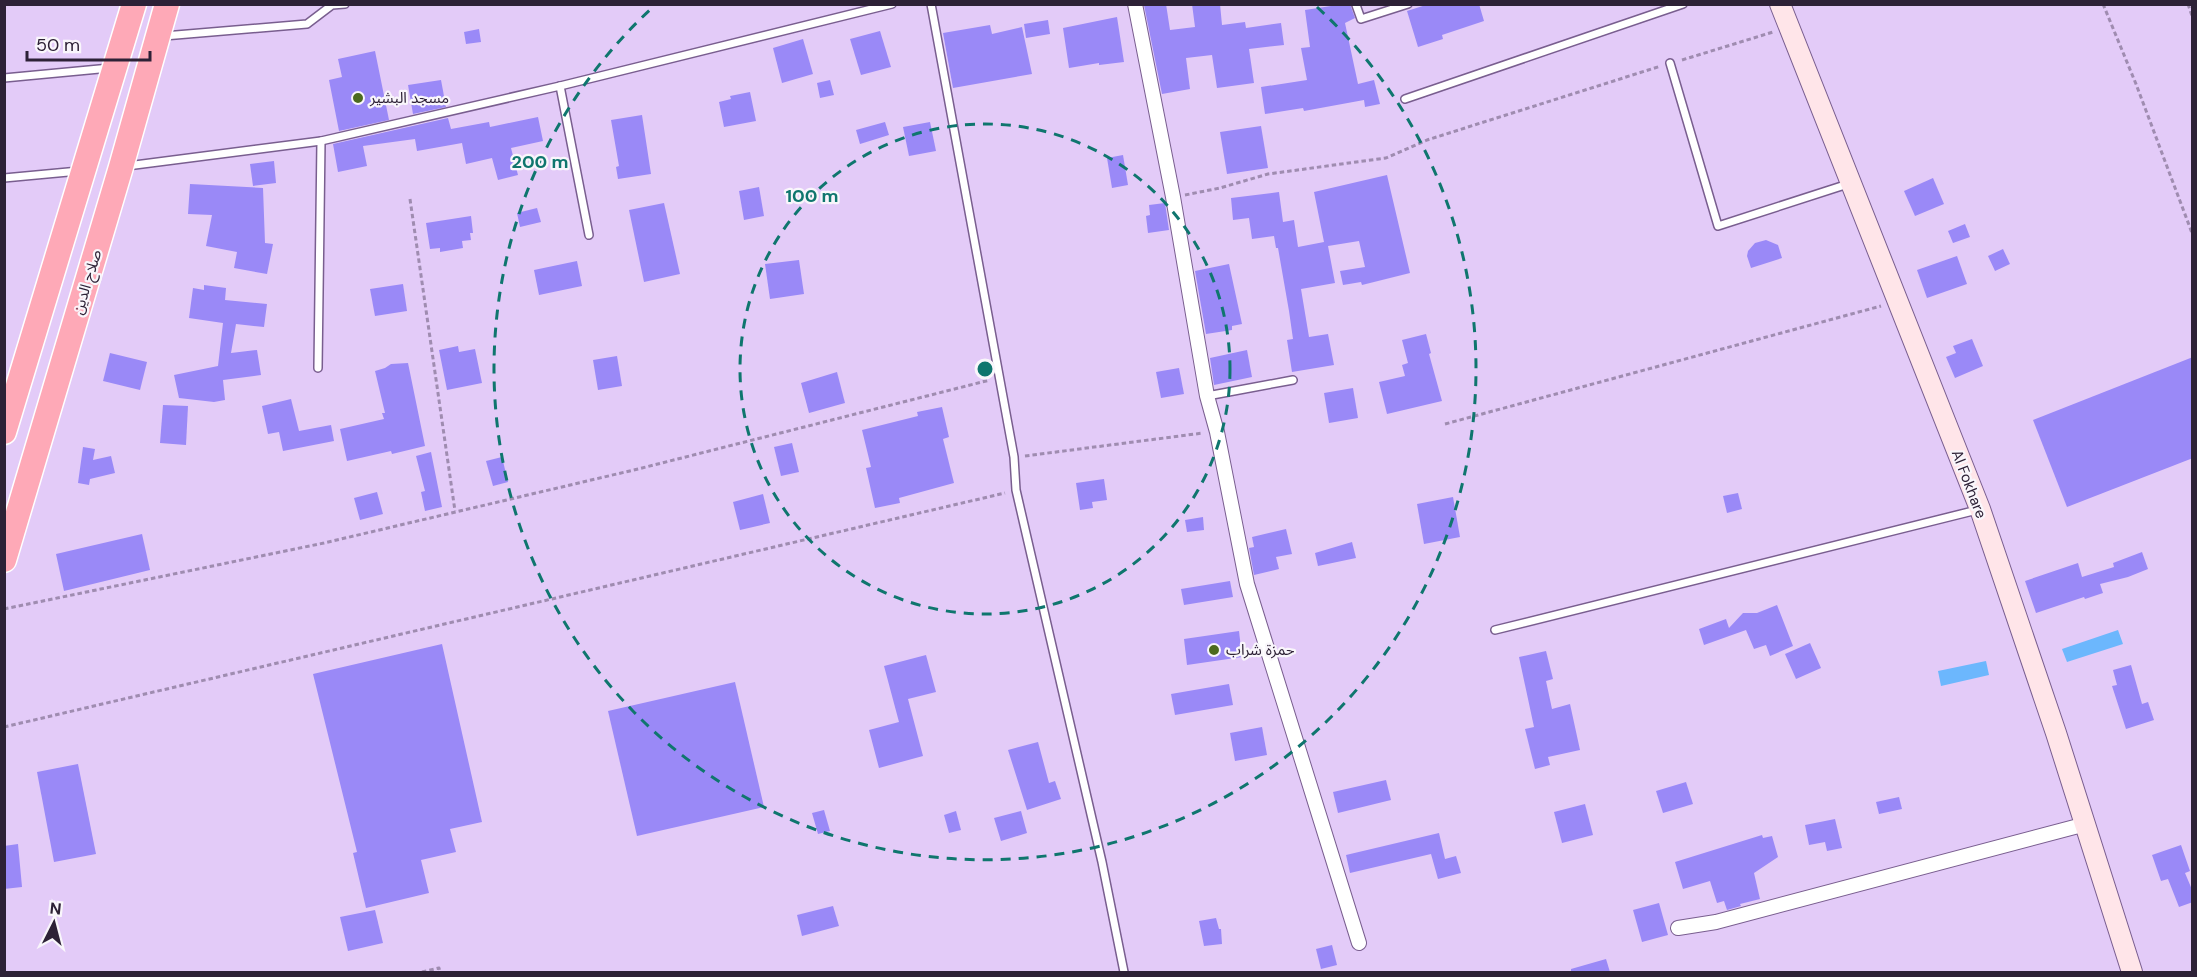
<svg xmlns="http://www.w3.org/2000/svg" width="2197" height="977" font-family="'DM Sans','Noto Sans Arabic',sans-serif">
  <rect width="100%" height="100%" fill="#e3cbf8"/>
  <g fill="#6cb7fd">
    <polygon points="2118,630 2123,644 2067,662 2062,649"/>
    <polygon points="1986,661 1989,675 1941,686 1938,671"/>
  </g>
  <g fill="#9a89f7">
    <polygon points="1166,4 1170,30 1195,27 1192,4 1220,4 1222,25 1245,22 1246,28 1281,23 1284,45 1249,49 1254,83 1217,88 1212,55 1186,58 1190,89 1162,94 1144,5"/>
    <polygon points="1344,4 1350,4 1355,18 1345,23 1358,84 1374,80 1380,104 1365,107 1364,100 1304,111 1303,108 1265,114 1261,87 1307,80 1301,48 1310,47 1305,10"/>
    <polygon points="1429,4 1479,4 1484,21 1442,35 1443,39 1418,47 1407,11"/>
    <polygon points="1117,17 1124,62 1099,65 1099,63 1069,68 1063,28"/>
    <polygon points="1048,20 1050,34 1026,38 1024,24"/>
    <polygon points="990,25 992,34 1022,27 1032,74 953,88 943,33"/>
    <polygon points="479,29 481,42 466,44 464,32"/>
    <polygon points="880,31 891,67 861,75 850,39"/>
    <polygon points="803,39 813,74 782,83 773,48"/>
    <polygon points="375,51 389,120 339,131 329,80 342,77 338,59"/>
    <polygon points="441,80 446,107 413,114 408,85"/>
    <polygon points="830,80 834,95 820,98 817,83"/>
    <polygon points="750,92 756,121 724,127 719,102 731,99 730,96"/>
    <polygon points="642,115 651,174 618,179 616,167 619,166 611,120"/>
    <polygon points="538,117 543,141 511,148 518,175 498,180 492,158 466,164 462,143 417,151 415,139 363,146 367,166 338,172 333,144 448,118 451,129 489,122 490,127"/>
    <polygon points="885,122 889,135 860,144 856,130"/>
    <polygon points="930,122 936,151 909,156 903,127"/>
    <polygon points="1261,126 1268,168 1227,174 1220,132"/>
    <polygon points="1123,155 1128,185 1112,188 1107,158"/>
    <polygon points="274,161 276,183 253,186 250,164"/>
    <polygon points="1387,175 1410,273 1362,285 1361,282 1343,285 1340,271 1365,267 1359,241 1328,246 1335,283 1301,289 1309,337 1328,334 1334,365 1292,372 1287,340 1293,339 1289,311 1278,248 1276,248 1274,236 1252,239 1249,218 1233,220 1231,198 1279,192 1283,222 1294,220 1298,247 1324,242 1314,192"/>
    <polygon points="1933,178 1944,204 1915,216 1904,191"/>
    <polygon points="190,184 263,188 265,243 273,244 267,274 234,268 237,252 206,246 212,215 188,214"/>
    <polygon points="759,187 764,216 744,220 739,191"/>
    <polygon points="664,203 680,274 644,282 629,210"/>
    <polygon points="1165,203 1169,230 1148,233 1146,216 1150,215 1149,205"/>
    <polygon points="537,208 541,222 520,227 517,213"/>
    <polygon points="471,216 473,233 470,233 471,240 462,241 463,248 440,252 440,248 430,249 426,223"/>
    <polygon points="1965,224 1970,237 1953,243 1948,231"/>
    <polygon points="1766,240 1778,245 1782,258 1751,268 1747,256 1748,251 1755,243"/>
    <polygon points="2003,249 2010,264 1995,271 1988,256"/>
    <polygon points="1957,256 1967,284 1927,298 1917,270"/>
    <polygon points="799,260 804,294 770,299 765,264"/>
    <polygon points="577,261 582,286 539,295 534,270"/>
    <polygon points="1229,264 1242,324 1232,326 1232,330 1206,334 1195,271"/>
    <polygon points="403,284 407,311 375,316 370,289"/>
    <polygon points="204,285 226,288 225,300 267,304 264,327 236,324 231,353 257,350 261,375 223,380 225,400 214,402 179,398 174,375 218,366 223,323 189,318 193,288 204,290"/>
    <polygon points="1426,334 1431,353 1429,354 1442,401 1387,414 1379,382 1405,376 1402,365 1408,363 1402,340"/>
    <polygon points="1972,339 1983,366 1955,378 1946,357 1956,353 1953,346"/>
    <polygon points="458,346 459,352 475,349 482,383 447,390 439,350"/>
    <polygon points="1247,350 1252,377 1214,385 1210,358"/>
    <polygon points="110,353 147,362 140,390 103,381"/>
    <polygon points="617,356 622,386 598,390 593,360"/>
    <polygon points="2193,357 2193,458 2067,507 2033,420"/>
    <polygon points="408,363 425,446 392,454 391,451 347,461 340,429 384,419 382,413 385,413 375,371 385,368 391,364"/>
    <polygon points="1179,368 1184,394 1161,398 1156,372"/>
    <polygon points="837,372 845,403 809,413 801,383"/>
    <polygon points="1353,388 1358,418 1329,423 1324,393"/>
    <polygon points="291,399 299,431 331,425 334,441 283,451 279,432 268,434 262,406"/>
    <polygon points="163,405 188,406 186,445 160,443"/>
    <polygon points="942,407 949,437 943,439 954,483 899,498 900,503 875,508 866,468 871,467 862,430 918,416 917,412"/>
    <polygon points="792,443 799,472 781,476 774,447"/>
    <polygon points="83,447 95,449 93,460 111,456 115,473 90,479 89,485 78,483"/>
    <polygon points="431,452 442,507 425,511 421,492 425,491 416,456"/>
    <polygon points="502,457 508,482 493,486 486,461"/>
    <polygon points="1104,479 1107,500 1092,502 1093,508 1080,510 1076,483"/>
    <polygon points="377,492 383,514 360,520 354,498"/>
    <polygon points="1738,493 1742,509 1727,513 1723,496"/>
    <polygon points="763,494 770,523 740,530 733,502"/>
    <polygon points="1453,497 1460,537 1424,544 1417,504"/>
    <polygon points="1203,517 1204,530 1187,532 1185,520"/>
    <polygon points="1286,529 1292,554 1276,557 1279,569 1254,575 1249,548 1254,547 1252,537"/>
    <polygon points="142,534 150,570 64,591 56,554"/>
    <polygon points="1352,542 1356,558 1318,566 1315,553"/>
    <polygon points="2142,552 2148,569 2128,577 2100,584 2103,593 2085,599 2084,597 2036,613 2025,581 2078,563 2082,577 2114,567 2113,563"/>
    <polygon points="1230,581 1233,597 1184,605 1181,589"/>
    <polygon points="1777,605 1793,646 1770,656 1766,645 1754,649 1746,630 1704,645 1699,629 1726,619 1729,628 1743,613 1757,613"/>
    <polygon points="1239,631 1242,657 1187,665 1184,639"/>
    <polygon points="1810,643 1821,668 1796,679 1785,654"/>
    <polygon points="442,644 482,822 450,829 456,852 421,860 429,893 366,908 353,853 357,852 313,674"/>
    <polygon points="1546,651 1553,679 1546,681 1552,709 1570,704 1580,750 1548,757 1550,765 1535,769 1525,729 1534,727 1519,657"/>
    <polygon points="926,655 936,692 908,699 923,756 879,768 869,730 899,722 884,666"/>
    <polygon points="2131,665 2142,704 2148,702 2154,720 2126,729 2112,686 2117,685 2113,670"/>
    <polygon points="735,682 764,807 637,836 608,711"/>
    <polygon points="1229,684 1233,705 1175,715 1171,694"/>
    <polygon points="1262,727 1267,755 1235,761 1230,733"/>
    <polygon points="1038,742 1049,783 1055,781 1061,799 1027,810 1008,750"/>
    <polygon points="78,764 96,854 54,862 37,772"/>
    <polygon points="1386,780 1391,800 1338,813 1333,792"/>
    <polygon points="1686,782 1693,804 1663,813 1656,791"/>
    <polygon points="1899,797 1902,809 1879,814 1876,802"/>
    <polygon points="1585,804 1593,835 1562,843 1554,812"/>
    <polygon points="824,810 830,831 818,834 812,813"/>
    <polygon points="956,811 961,830 949,833 944,815"/>
    <polygon points="1021,811 1027,833 1001,841 994,818"/>
    <polygon points="1835,819 1842,848 1827,851 1825,842 1809,845 1805,825"/>
    <polygon points="1439,833 1445,859 1456,856 1461,873 1438,879 1431,854 1350,873 1346,855"/>
    <polygon points="1762,835 1763,838 1772,836 1778,857 1754,873 1760,899 1740,904 1741,906 1727,910 1724,901 1717,903 1710,881 1683,889 1675,862"/>
    <polygon points="18,844 22,887 4,889 4,846"/>
    <polygon points="2181,845 2190,871 2185,873 2193,892 2193,902 2179,907 2168,879 2161,881 2152,855"/>
    <polygon points="1659,903 1668,935 1642,942 1633,910"/>
    <polygon points="833,906 839,926 802,936 797,915"/>
    <polygon points="375,910 383,943 348,951 340,917"/>
    <polygon points="1216,918 1219,929 1221,929 1222,944 1204,946 1199,921"/>
    <polygon points="1332,945 1337,965 1321,969 1316,949"/>
    <polygon points="1606,959 1610,972 1571,972 1571,969"/>
  </g>
  <g fill="none" stroke-linecap="round" stroke-linejoin="round">
    <g stroke="#795e8f" stroke-width="10">
      <g id="lane">
        <polyline points="931,4 1014,457 1016,490 1102,862 1124,972"/>
        <polyline points="1356,5 1361,19 1408,4"/>
        <polyline points="164,36 307,24 332,5 345,4"/>
        <polyline points="1670,63 1718,226 1848,184"/>
        <polyline points="4,78 110,68"/>
        <polyline points="560,86 589,235"/>
        <polyline points="1405,99 1683,4"/>
        <polyline points="127,166 321,141 560,86 892,4"/>
        <polyline points="4,178 79,171"/>
        <polyline points="318,368 321,141"/>
        <polyline points="1207,396 1293,380"/>
        <polyline points="1495,630 1977,510"/>
      </g>
    </g>
    <g stroke="#795e8f" stroke-width="16">
      <g id="street">
        <polyline points="1135,4 1173,197 1207,396 1217,432 1247,584 1359,943"/>
        <polyline points="1678,928 1716,922 2086,824"/>
      </g>
    </g>
    <g stroke="#795e8f" stroke-width="22">
      <polyline id="secondary" points="1780,4 1980,509 2056,733 2132,972"/>
    </g>
    <g stroke="#fff" stroke-width="27">
      <g id="highway">
        <polyline points="4,432 134,4"/>
        <polyline points="4,560 121,167 167,4"/>
      </g>
    </g>
    <g stroke="#9f8cb0" stroke-width="3" stroke-dasharray="4.5 3" stroke-linecap="butt">
      <polyline points="2103,4 2136,84 2192,233"/>
      <polyline points="2188,4 2192,16"/>
      <polyline points="1682,60 1773,32"/>
      <polyline points="1185,195 1220,188 1268,174 1386,158 1427,140 1661,66"/>
      <polyline points="410,199 455,511"/>
      <polyline points="1445,424 1881,306"/>
      <polyline points="1025,456 1203,433"/>
      <polyline points="4,609 324,543 638,469 990,380"/>
      <polyline points="4,727 1005,493"/>
      <polyline points="422,972 439,968 440,972"/>
    </g>
    <use href="#lane" stroke="#fff" stroke-width="7"/>
    <use href="#street" stroke="#fff" stroke-width="14"/>
    <use href="#secondary" stroke="#ffe5e9" stroke-width="20"/>
    <use href="#highway" stroke="#fea9b7" stroke-width="24"/>
  </g>
  <g fill="none" stroke="#0f766e" stroke-width="3" stroke-dasharray="10 8">
    <circle cx="985" cy="369" r="245"/>
    <path d="M1317 7A491 491 0 1 1 653 7"/>
  </g>
  <g fill="#4c6a1f" stroke="#f9f6fb" stroke-width="2">
    <circle cx="358" cy="98" r="6"/>
    <circle cx="1214" cy="650" r="6"/>
  </g>
  <g text-anchor="middle" dominant-baseline="central" stroke-width="4.5" stroke-linejoin="round" paint-order="stroke">
    <g font-size="15" fill="#2d2136" stroke="#f9f6fb" text-anchor="start">
      <text x="370" y="98">مسجد البشير</text>
      <text x="1226" y="650">حمزة شراب</text>
    </g>
    <g font-size="15" fill="#2d2136" stroke="#f9f6fb">
      <text transform="translate(87 282) rotate(-73)">صلاح الدين</text>
      <text transform="translate(1969 484) rotate(69)">Al Fokhare</text>
    </g>
  </g>
  <circle cx="985" cy="369" r="9" fill="#0f766e" stroke="#f9f6fb" stroke-width="3"/>
  <g font-size="18" text-anchor="middle" font-weight="bold" fill="#0f766e" stroke="#f9f6fb" stroke-width="4.5" stroke-linejoin="round" paint-order="stroke">
    <text x="540" y="168">200 m</text>
    <text x="812" y="202">100 m</text>
  </g>
  <rect width="2197" height="977" fill="none" stroke="#2d2136" stroke-width="12"/>
  <g transform="translate(54 923) rotate(6)" stroke="#f9f6fb" stroke-width="4.5" paint-order="stroke">
  <path d="M0-4.5L10 22L0 15L-10 22Z" fill="#2d2136"/>
  <text y="-9" font-size="16" font-weight="bold" text-anchor="middle" fill="#2d2136">N</text>
  </g>
  <path d="M27 51v9h123v-9" fill="none" stroke="#2d2136" stroke-width="3"/>
  <text x="36" y="51" font-size="18" fill="#2d2136" stroke="#f9f6fb" stroke-width="4.5" paint-order="stroke">50 m</text>
</svg>
